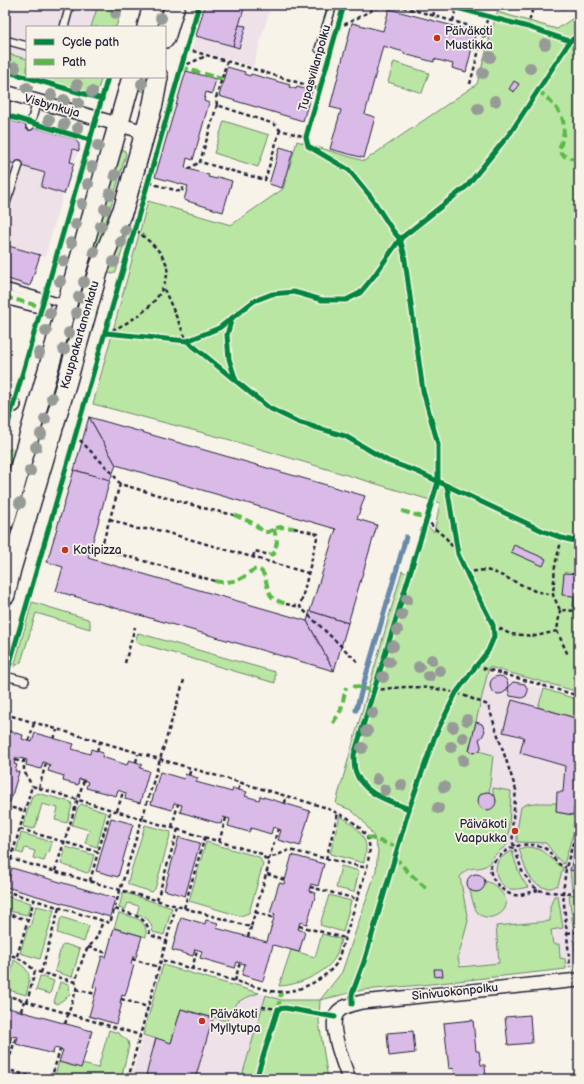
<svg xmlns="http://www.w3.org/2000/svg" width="584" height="1084" font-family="'Balsamiq Sans',sans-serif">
  <rect width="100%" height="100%" fill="#f7f3e8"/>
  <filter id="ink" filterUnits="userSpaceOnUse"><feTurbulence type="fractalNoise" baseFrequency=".025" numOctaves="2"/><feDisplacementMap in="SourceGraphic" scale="8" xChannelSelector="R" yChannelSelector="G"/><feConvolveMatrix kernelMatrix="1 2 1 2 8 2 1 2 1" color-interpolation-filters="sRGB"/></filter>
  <g filter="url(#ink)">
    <g fill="#eee2e8">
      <polygon points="5,5 123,5 116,27 27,27 27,59 5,53"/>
      <polygon points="205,5 271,5 253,67 192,49"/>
      <polygon points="5,119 82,141 63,194 45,257 5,245"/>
      <polygon points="5,278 30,286 26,302 5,296"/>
      <polygon points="488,673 579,700 579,968 422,985 448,827"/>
      <polygon points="163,965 266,995 241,1079 131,1079"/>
    </g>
    <g fill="#bae6a3" stroke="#6e846f">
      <polygon points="98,5 123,5 116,27 91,27"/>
      <path d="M497 12 557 29 579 14V692L489 667 469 751 473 753 479 751 493 755 489 793 481 794 479 796C477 808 485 812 494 806L496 800 493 794V788L511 791 508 844C503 848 498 852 493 857 491 860 489 865 485 866 474 871 469 864 460 877L468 921 458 958 460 967 499 963 496 926 550 921V907L554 896H558L563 928 551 930 553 944H559L560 958 565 959 566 969 422 985 363 990 320 1000 319 1022 327 1073 330 1079H241L266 995 281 1000H320L342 972 376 871 378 850 373 835 363 821 351 810 336 804 337 799 402 571 411 576 427 526 434 532 440 503 227 439 93 404 148 201 231 225 283 189 297 141 364 161 477 84Z"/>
      <polygon points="5,53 27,59 27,74 5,68"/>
      <polygon points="394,62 429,73 422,93 388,82"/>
      <polygon points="36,77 102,77 96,95"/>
      <polygon points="138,77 152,77 149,93 135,89"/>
      <polygon points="159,111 161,115 116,272 112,274 107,272"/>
      <polygon points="224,121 269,135 258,167 214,153"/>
      <polygon points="122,149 125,151 126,154 63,370 55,367 119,150"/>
      <polygon points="50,381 60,384 5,571 5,537"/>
      <polygon points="11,448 18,450 5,483 5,453"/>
      <polygon points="32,602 88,619 90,622 90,629 36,613 21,662 14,667"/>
      <polygon points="138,633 275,672 275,683 135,642"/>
      <polygon points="544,689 579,700 579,719 538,707"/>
      <polygon points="37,793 71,802 72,805 67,823 55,820 58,808 42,804 35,828 33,829 24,827 23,825 32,796"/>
      <polygon points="534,803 557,803 556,812 578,816 564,864 557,858 546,843 517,842 517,830 521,807 527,804"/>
      <polygon points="81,804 106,813 97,847 85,843 89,830 72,825 78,807"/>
      <path d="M340 816C352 823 367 835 366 850 366 854 364 859 364 863L330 854Z"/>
      <polygon points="145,825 171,832 155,889 152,892 130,885 128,884 128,881"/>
      <polygon points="21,833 52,842 49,853 47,852 44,861 33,858 35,851 25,848 23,854 16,852"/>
      <polygon points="206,842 259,857 263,864 249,913 240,916 189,901"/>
      <polygon points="66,847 94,855 89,872 87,873 61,864"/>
      <path d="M525 847C547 847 547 858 563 868L558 885C553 888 549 889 543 887 527 882 524 863 519 849Z"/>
      <path d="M512 851C516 864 519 877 528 887 523 888 516 890 510 889 498 886 492 870 499 860 502 856 508 853 512 851Z"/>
      <polygon points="341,866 359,871 354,892 336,888"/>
      <polygon points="570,870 579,872 579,889 572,890"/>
      <path d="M485 881C492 883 495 885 500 891 519 910 489 925 478 913 473 908 472 897 470 890 477 894 484 890 485 881Z"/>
      <path d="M123 892 172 908 164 935 153 932C151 921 147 917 137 914L139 906 128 903 125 910 119 908Z"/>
      <polygon points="579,894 579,968 577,968 574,942 578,941 577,927 573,927 569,895"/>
      <polygon points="329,895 351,901 343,932 320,925"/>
      <polygon points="5,896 31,903 27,915 5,910"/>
      <polygon points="36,906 54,910 40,959 20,953 28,927 30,927"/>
      <path d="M119 913C134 918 148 918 146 937L114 928Z"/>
      <polygon points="61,917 89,926 84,942 57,933"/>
      <path d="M322 934 341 939C339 947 337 956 332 962 322 975 295 986 279 986L291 950 315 957Z"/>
      <polygon points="65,944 80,949 72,977 56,972 55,971 61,947"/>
      <path d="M14 960C32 970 31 977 26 995L5 989V977L10 978Z"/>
      <path d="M163 965 259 993C241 999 232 1002 227 1021L181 1009 171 1043 143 1035Z"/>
      <polygon points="40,976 54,981 50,994 36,990"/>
      <polygon points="60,982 69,984 70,995 57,1004 54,1002"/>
      <polygon points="109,1030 118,1033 128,1041 129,1046 121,1079 65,1079 55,1076 59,1062 82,1064 98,1068"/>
    </g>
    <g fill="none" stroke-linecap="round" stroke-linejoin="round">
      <polyline stroke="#688aab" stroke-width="5" points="356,710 406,537"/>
    </g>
    <g fill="#dabbe8" stroke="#22223b">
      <polygon points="205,5 245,5 233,46 196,36"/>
      <polygon points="389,9 476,32 466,72 452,68 453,64 434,59 434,62 404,54 404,52 383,46 365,114 375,117 364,158 330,149 341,110 330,107 352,23 383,31"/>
      <polygon points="239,25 246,26 239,48 233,46"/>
      <polygon points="227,67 245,72 244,74 250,76 251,74 290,85 289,87 296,89 297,87 312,91 303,121 219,96"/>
      <polygon points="186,71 216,79 212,94 206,92 204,101 209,103 193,160 187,158 185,168 209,175 208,177 217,179 218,177 232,181 223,212 184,200 188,186 155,177"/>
      <polygon points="514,81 519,84 514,92 509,89"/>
      <polygon points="5,119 74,139 79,144 79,151 73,149 70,162 74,163 64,194 41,187 45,173 5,161"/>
      <polygon points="280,147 293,151 282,188 269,184"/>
      <polygon points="5,245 40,255 30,286 5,278"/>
      <polygon points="5,304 9,305 5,317"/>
      <polygon points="89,417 365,496 357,519 377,525 348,623 310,611 336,529 116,465"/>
      <polygon points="89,417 116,465 110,480 74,470"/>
      <polygon points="74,470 110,480 88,558 307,621 334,671 56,591 63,567 47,562"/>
      <polygon points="514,545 546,559 543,566 511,552"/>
      <polygon points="564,573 579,574 579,607 573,606 574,596 562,595"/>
      <polygon points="310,611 348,623 334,671 307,621"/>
      <circle cx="499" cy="685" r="9"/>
      <polygon points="513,682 525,684 528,691 526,696 522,698 510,696 508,689 509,686"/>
      <polygon points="512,700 579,719 579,809 574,808 573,815 556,812 557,792 563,792 565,766 520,753 524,737 503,732"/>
      <polygon points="476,722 482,724 485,731 482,737 479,739 481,746 481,748 479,751 473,753 469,751"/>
      <polygon points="5,730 23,735 22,739 32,742 35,733 74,744 72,749 90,754 91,749 103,753 102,757 127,765 129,760 142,764 140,768 149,771 140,803 125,799 126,793 123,792 118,790 116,796 86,788 88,782 84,780 79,779 78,785 63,781 64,776 48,771 50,765 43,762 41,769 26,765 27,760 16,757 14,764 17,765 15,771 19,772 10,802 5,801"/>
      <polygon points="160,772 184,779 185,774 198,778 196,782 232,792 233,788 238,790 247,792 245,796 259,800 260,796 310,811 300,846 278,840 281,830 278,829 273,827 271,834 251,828 249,832 228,826 230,819 223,817 221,824 180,812 182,805 174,803 172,810 151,804"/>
      <circle cx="487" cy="801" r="9"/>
      <polygon points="111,818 133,824 118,877 96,871"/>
      <polygon points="179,837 200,843 185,896 164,890"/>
      <polygon points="579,837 579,872 570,870"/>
      <polygon points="292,855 324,864 318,886 311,884 310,887 309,891 316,893 307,924 300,922 299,926 298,929 305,932 299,952 273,945 263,981 242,975 245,964 237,962 235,968 200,958 202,951 195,949 193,956 172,950 181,917 205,924 206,920 211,921 218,923 216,928 267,942 275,914 270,913 279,883 284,884"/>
      <polygon points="12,868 115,898 110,917 6,887"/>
      <circle cx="476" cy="883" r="9"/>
      <polygon points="114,928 142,936 136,957 133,957 131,964 134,965 125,996 122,995 120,1003 122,1003 116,1024 89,1016 97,988 93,987 102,956 106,957"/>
      <polygon points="434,969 442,969 443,976 435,977"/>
      <polygon points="5,1007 92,1031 81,1068 59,1062 63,1050 54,1048 53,1054 16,1044 18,1037 12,1036 10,1042 5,1041"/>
      <polygon points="181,1009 213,1018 195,1079 159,1079 146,1075 156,1038 171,1043"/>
      <polygon points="530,1015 532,1043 508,1045 505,1017"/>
      <polygon points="473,1020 476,1051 479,1051 481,1065 485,1065 486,1079 455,1079 454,1068 449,1069 444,1023"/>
      <polygon points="413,1031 415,1053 389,1056 387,1033"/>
      <polygon points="573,1075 579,1075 579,1079 574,1079"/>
    </g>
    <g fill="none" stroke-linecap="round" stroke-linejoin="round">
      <g stroke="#22223b" stroke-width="10">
        <g id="lane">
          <polyline points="64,27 70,5"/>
          <polyline points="5,40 27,46"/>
          <polyline points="319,49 331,11 330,5"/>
          <polyline points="30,126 37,101"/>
          <polyline points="5,206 19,165"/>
          <polyline points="5,287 66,304"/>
          <polyline points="5,676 25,681"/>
        </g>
      </g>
      <g stroke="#22223b" stroke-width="16">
        <g id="street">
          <polyline points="5,92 145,132"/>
          <polyline points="5,297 43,307"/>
          <polyline points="5,402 14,405"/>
          <path d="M349 1079C344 1065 328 1026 337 1013 342 1006 354 1004 362 1002L579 980"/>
        </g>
      </g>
      <g stroke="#22223b" stroke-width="22">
        <g id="secondary">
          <polyline points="147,27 153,5"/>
          <polyline points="165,38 175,5"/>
          <polyline points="5,520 132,77"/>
          <polyline points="5,595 11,569 67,381 99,268 124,207 153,104 158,77"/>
        </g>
      </g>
      <g stroke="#22223b" stroke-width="2.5" stroke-dasharray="4 3" stroke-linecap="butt">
        <polyline points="396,5 491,32"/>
        <polyline points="554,5 565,8"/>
        <polyline points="433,16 436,5"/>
        <polyline points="453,21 456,8"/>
        <polyline points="528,27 533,7"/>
        <polyline points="338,28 382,5"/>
        <polyline points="482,36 489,38"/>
        <polyline points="186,49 320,89"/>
        <polyline points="181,67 206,56"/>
        <polyline points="470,84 488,16"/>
        <polyline points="217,105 216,98 227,61"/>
        <polyline points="280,130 265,180 200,162 217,105 274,124 280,130 306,137"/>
        <polyline points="188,169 200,162"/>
        <polyline points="149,183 182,192 184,185"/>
        <polyline points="164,289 187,341"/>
        <path d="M106 333C131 322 158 307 166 279 168 273 168 266 165 261 159 248 145 238 135 229"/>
        <polyline points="75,435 113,474 120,484 203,508 234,515"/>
        <polyline points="120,484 101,549 215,581"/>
        <polyline points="426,518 434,528 446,538 458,554"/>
        <polyline points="110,519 137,529 154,529 308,573"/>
        <polyline points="294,528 318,534 300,607 359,663"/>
        <polyline points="562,538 555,565 553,595 560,610 579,611"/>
        <polyline points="253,557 255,551 269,555"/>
        <polyline points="466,572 486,570 494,572 535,591 553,595"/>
        <polyline points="286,604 300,607"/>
        <polyline points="560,610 557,631 568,655"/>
        <polyline points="493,625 510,634 536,636 557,631"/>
        <polyline points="125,663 135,627"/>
        <polyline points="476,666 579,696"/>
        <path d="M374 691C400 685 430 686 456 693 467 696 477 701 488 705L516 790 512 828 513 843 522 871 532 885 538 890 549 892 563 893 570 967"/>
        <path d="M5 714 324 807 348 818 360 828 367 837 370 848 367 868 337 963C322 982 295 995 271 991L161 960"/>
        <polyline points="54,739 57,730"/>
        <polyline points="29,741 34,723"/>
        <polyline points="97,751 100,742"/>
        <polyline points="24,759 24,771 32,786"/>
        <polyline points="15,760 23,762"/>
        <polyline points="136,762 138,754"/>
        <polyline points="189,775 191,769"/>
        <polyline points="39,788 46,763"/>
        <polyline points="238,790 241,783"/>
        <polyline points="285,803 286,797"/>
        <polyline points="5,806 25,811"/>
        <polyline points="117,811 123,792"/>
        <polyline points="579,822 566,868 563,893 579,892"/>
        <polyline points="172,827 178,804"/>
        <polyline points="20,829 98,852 111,809"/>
        <polyline points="219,842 226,818"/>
        <polyline points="5,848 14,850"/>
        <polyline points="269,859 278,829"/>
        <polyline points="326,859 338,813"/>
        <polyline points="266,860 289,850 367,868"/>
        <polyline points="55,871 84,780"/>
        <polyline points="267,874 285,880"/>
        <polyline points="5,881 11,859 251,927 269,864 262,854 142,819 184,680"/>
        <polyline points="90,881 98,852"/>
        <polyline points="310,887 357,899"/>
        <path d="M538 890C531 892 522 896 514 895 504 894 487 877 491 866 492 863 496 859 499 857 510 845 528 841 544 848 550 850 553 859 558 863 560 865 563 866 566 868"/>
        <polyline points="5,891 110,923 142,819 32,786 11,859"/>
        <polyline points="157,900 178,829"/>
        <polyline points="184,908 205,837"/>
        <path d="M115 909C132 915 147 915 150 935L167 941"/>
        <polyline points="255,912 274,918"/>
        <polyline points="5,913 28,920"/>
        <polyline points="299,926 345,938"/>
        <polyline points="567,933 577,932"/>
        <polyline points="248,937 251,927"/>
        <polyline points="88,947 107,953"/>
        <path d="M5 953C18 957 26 962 35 971"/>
        <polyline points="17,956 34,900"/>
        <polyline points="132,959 159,967"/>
        <polyline points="192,969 197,950"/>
        <polyline points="41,973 59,908"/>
        <polyline points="235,981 240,962"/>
        <polyline points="76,989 95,994"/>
        <polyline points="5,995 140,1035"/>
        <polyline points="121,999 148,1007"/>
        <polyline points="27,1002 35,971 75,982"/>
        <polyline points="262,1007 278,1009"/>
        <polyline points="21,1011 24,1001"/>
        <polyline points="65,1024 77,987 75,982 85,952 97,937 103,921"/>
        <polyline points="5,1069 40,1079"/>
        <polyline points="6,1069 16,1037"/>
        <polyline points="51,1079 60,1050"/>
        <polyline points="128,1079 176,906"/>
      </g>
      <use href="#lane" stroke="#f7f3e8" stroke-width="7"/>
      <use href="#street" stroke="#f7f3e8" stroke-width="13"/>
      <use href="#secondary" stroke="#f7f3e8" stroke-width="19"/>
      <g stroke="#58b947" stroke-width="4" stroke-dasharray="8 4" stroke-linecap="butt">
        <polyline points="569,43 579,49"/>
        <polyline points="181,67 222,79"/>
        <path d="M538 90C560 110 571 119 559 149 562 158 570 159 579 158"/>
        <polyline points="5,297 43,307"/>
        <polyline points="402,511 426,518"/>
        <polyline points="234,515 253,523 264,532 268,532 276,528 281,527 294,528"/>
        <polyline points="269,555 274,554 277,542 274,529"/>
        <path d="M215 581C223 583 232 582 240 579 246 577 252 567 259 570 267 572 266 591 272 597 276 601 282 602 286 604"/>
        <polyline points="353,686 374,691"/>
        <polyline points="333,723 341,710 346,687"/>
        <polyline points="367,837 398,847"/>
        <polyline points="395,857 408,872 426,888"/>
        <polyline points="278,1009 281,993"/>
      </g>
      <g stroke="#f7f3e8" stroke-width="8">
        <g id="cycleway">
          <path d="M344 5 306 137 308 146 349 170 371 197 393 231 400 239 404 253 423 391 438 444V482L354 755C354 760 354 765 355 770 362 794 389 801 409 809"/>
          <polyline points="446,5 528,27 570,41"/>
          <polyline points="5,71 102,99"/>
          <polyline points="5,115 90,140"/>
          <polyline points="232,318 227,335 229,359 236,381"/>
          <polyline points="106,333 187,341 219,328 254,301 272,294 294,292 322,300 346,300 360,293 374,276 400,239 467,186 511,132 570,41 579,35"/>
          <polyline points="187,341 269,408 298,422 345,436 388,461 418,472 543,531 562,538 579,542"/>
          <polyline points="5,434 108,77"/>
          <polyline points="5,680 199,5"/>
          <polyline points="352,1004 352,994 364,962 409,809 435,736 456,693 476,666 488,651 494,637 493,625 468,576 458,554 447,486"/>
          <polyline points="256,1079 278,1009 285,1008 335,1017"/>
        </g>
      </g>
      <use href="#cycleway" stroke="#00873e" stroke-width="5"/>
    </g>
    <g fill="#979b97">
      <circle cx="116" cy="13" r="6"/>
      <circle cx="161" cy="18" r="6"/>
      <circle cx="545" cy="44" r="6"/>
      <circle cx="490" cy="57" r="6"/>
      <circle cx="15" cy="68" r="6"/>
      <circle cx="530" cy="68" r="6"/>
      <circle cx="483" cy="73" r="6"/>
      <circle cx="142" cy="84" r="6"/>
      <circle cx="77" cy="85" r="6"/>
      <circle cx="27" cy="88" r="6"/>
      <circle cx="92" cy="92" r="6"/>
      <circle cx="51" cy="95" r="6"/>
      <circle cx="64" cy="100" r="6"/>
      <circle cx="495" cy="101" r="6"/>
      <circle cx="78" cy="103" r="6"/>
      <circle cx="478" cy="109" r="6"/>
      <circle cx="49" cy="120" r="6"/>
      <circle cx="64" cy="124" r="6"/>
      <circle cx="78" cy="128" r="6"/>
      <circle cx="98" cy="146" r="6"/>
      <circle cx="92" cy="167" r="6"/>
      <circle cx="115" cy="175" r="6"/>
      <circle cx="88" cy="184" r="6"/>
      <circle cx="110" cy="194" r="6"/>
      <circle cx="82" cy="204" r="6"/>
      <circle cx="105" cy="209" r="6"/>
      <circle cx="76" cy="224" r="6"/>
      <circle cx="101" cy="226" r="6"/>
      <circle cx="125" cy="230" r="6"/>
      <circle cx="121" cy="242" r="6"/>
      <circle cx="71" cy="243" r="6"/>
      <circle cx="94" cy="252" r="6"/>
      <circle cx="64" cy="261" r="6"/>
      <circle cx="114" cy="262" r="6"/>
      <circle cx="60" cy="281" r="6"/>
      <circle cx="84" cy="282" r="6"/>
      <circle cx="79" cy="297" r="6"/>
      <circle cx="50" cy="313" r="6"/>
      <circle cx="76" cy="313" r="6"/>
      <circle cx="46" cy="331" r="6"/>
      <circle cx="69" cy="333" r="6"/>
      <circle cx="64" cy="349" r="6"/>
      <circle cx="39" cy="353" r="6"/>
      <circle cx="52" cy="398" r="6"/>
      <circle cx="45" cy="419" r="6"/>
      <circle cx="41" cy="434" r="6"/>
      <circle cx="36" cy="447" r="6"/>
      <circle cx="30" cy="471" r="6"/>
      <circle cx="20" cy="503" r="6"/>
      <circle cx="407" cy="599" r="6"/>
      <circle cx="402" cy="615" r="6"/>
      <circle cx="397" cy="630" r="6"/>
      <circle cx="393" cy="646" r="6"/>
      <circle cx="432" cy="660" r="6"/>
      <circle cx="389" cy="662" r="6"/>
      <circle cx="419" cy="667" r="6"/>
      <circle cx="440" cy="671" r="6"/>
      <circle cx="429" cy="676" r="6"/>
      <circle cx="383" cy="677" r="6"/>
      <circle cx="372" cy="713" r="6"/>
      <circle cx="467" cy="720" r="6"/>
      <circle cx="453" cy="727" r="6"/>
      <circle cx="367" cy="731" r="6"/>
      <circle cx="463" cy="738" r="6"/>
      <circle cx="451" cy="747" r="6"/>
      <circle cx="362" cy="748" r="6"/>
      <circle cx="463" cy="760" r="6"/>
      <circle cx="377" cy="779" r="6"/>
      <circle cx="401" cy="785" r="6"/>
      <circle cx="444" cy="787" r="6"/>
      <circle cx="385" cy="790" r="6"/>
      <circle cx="438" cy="808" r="6"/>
    </g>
  </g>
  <g fill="#c8321e" stroke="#f7f3e8" stroke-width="1.5">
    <circle cx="437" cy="38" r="4"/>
    <circle cx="65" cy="550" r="4"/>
    <circle cx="515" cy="831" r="4"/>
    <circle cx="202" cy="1021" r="4"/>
  </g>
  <g text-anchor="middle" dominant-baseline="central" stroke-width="3.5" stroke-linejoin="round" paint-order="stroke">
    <g font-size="12" fill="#22223b" stroke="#f7f3e8" text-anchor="start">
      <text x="445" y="31">Päiväkoti<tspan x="445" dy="14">Mustikka</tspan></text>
      <text x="73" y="550">Kotipizza</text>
      <text x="507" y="824" text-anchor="end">Päiväkoti<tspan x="507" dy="14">Vaapukka</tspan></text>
      <text x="210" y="1014">Päiväkoti<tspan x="210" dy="14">Myllytupa</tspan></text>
    </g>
    <g font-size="12" fill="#22223b" stroke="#f7f3e8">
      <text transform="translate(315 68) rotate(-74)">Tupasvillanpolku</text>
      <text transform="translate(52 106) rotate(16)">Visbynkuja</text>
      <text transform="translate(80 335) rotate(-74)">Kauppakartanonkatu</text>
      <text transform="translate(455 992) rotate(-6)">Sinivuokonpolku</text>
    </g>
  </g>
  <rect width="584" height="1084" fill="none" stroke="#f7f3e8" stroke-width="20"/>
  <rect x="10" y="10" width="564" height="1064" fill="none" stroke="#22223b" stroke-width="1.5" filter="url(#ink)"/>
  <rect x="26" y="26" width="140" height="52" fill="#f7f3e8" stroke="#a29fa3"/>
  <rect x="34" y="39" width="20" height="6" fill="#00873e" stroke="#a29fa3"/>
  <text x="62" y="46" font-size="12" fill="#22223b">Cycle path</text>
  <rect x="34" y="59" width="20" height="6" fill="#58b947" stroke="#a29fa3"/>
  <text x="62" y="66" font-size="12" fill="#22223b">Path</text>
</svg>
